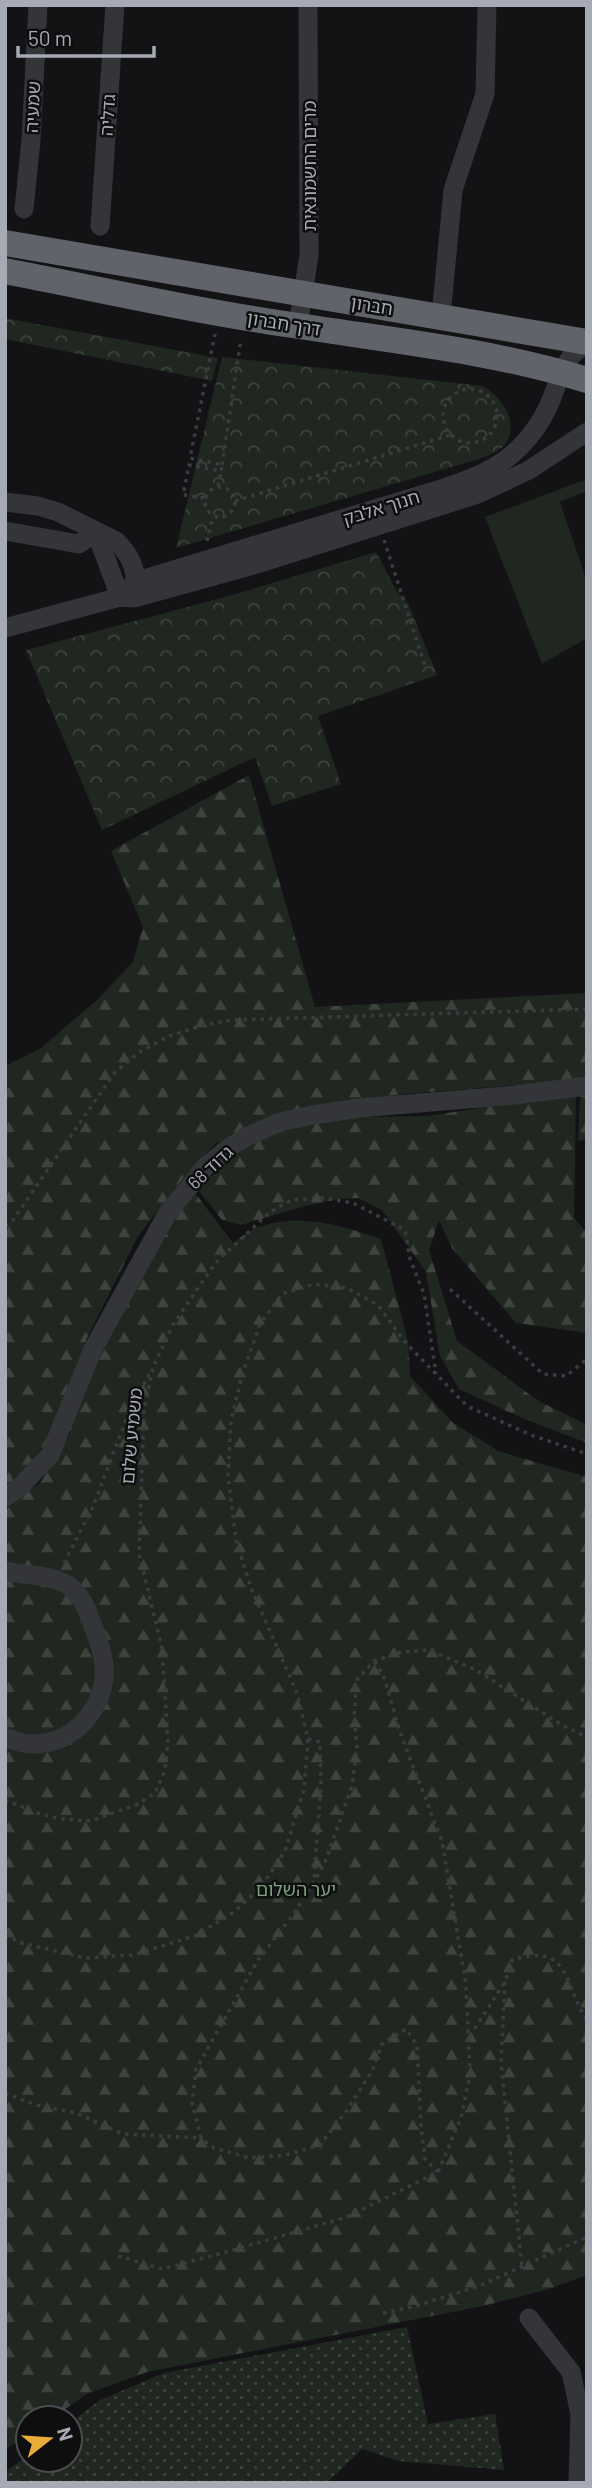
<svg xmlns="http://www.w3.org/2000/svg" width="592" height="2488" font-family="Barlow,'Noto Sans Hebrew',sans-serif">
  <defs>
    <pattern id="grass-dots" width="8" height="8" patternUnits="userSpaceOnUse" patternTransform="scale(1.75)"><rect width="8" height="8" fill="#1f2720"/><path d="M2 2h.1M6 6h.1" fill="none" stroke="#3d443e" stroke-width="1.8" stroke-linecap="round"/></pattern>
    <pattern id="forest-firs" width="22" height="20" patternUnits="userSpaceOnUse" patternTransform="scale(1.75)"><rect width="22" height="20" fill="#1f2720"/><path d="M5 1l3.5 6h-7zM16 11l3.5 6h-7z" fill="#3d443e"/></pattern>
    <pattern id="park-crowns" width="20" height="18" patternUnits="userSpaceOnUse" patternTransform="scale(1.75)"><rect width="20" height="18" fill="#1f2720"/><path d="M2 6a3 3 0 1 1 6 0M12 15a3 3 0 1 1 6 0" fill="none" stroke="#3d443e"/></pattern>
  </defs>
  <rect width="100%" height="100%" fill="#131315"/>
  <polygon fill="url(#grass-dots)" points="407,2327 428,2424 495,2414 504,2470 398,2461 362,2449 327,2483 5,2483 5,2472 28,2455 28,2460 70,2460 70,2423 100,2400 164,2373"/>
  <g fill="url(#forest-firs)">
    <polygon points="249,775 315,1007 587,993 587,1140 578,1141 581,1080 403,1094 339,1102 243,1130 216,1143 184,1177 138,1236 87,1338 49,1439 25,1470 5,1488 5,1066 41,1048 96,1001 133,962 143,927 111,851"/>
    <polygon points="576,1093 574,1218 587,1233 587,1333 516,1323 452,1248 439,1220 429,1250 457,1341 537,1400 587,1425 587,1443 522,1418 459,1389 440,1356 426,1272 382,1210 358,1198 339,1199 305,1206 241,1225 222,1220 198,1189 249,1140 295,1128 354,1117 428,1116"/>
    <path d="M192 1189 233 1243C240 1238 248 1231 256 1228 297 1212 342 1225 381 1239L408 1341 410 1376 452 1422 498 1451 587 1477V2275L552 2288 483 2306 147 2372 87 2394 52 2418H28V2434L5 2450V1503L39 1484 69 1436 78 1398 100 1349Z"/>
  </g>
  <g fill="url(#park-crowns)">
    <polygon points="5,318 218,358 212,381 5,339"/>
    <path d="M222 357 482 386C500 395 519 419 507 441 502 451 489 455 479 459L176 548Z"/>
    <polygon points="376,552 396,590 408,603 437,675 318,716 341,784 272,806 255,757 102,830 26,650 236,594"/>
  </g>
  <polygon fill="#1f2720" points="587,479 587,491 560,502 587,582 587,638 542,664 485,517"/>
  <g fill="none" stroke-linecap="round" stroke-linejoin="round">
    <g stroke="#3a3c40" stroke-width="3.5" stroke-dasharray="3.5 5" stroke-linecap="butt">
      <circle cx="470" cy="416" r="27"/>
      <polyline points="222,465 241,339"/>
      <polyline points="218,486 221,471"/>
      <circle cx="220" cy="502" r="15"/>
      <polyline points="204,498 183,495 189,465 221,471 222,465 190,458 215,334"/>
      <polyline points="235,501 450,435"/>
      <polyline points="384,540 426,669"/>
      <polyline points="207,541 213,516"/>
      <polyline points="5,1226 13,1220 115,1072 138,1053 169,1036 204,1025 233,1020 587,1009"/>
      <polyline points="450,1289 543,1374 566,1376 587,1359"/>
      <polyline points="64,1563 93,1507 126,1420 150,1372"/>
      <polyline points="308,1739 320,1742 321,1786 314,1879"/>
      <polyline points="5,1800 40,1814 61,1819 91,1821 138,1804 155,1793 165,1770 168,1743 162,1648 139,1554 144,1410 153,1367 173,1325 198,1288 218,1260 242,1238 270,1212 292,1200 323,1198 353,1203 405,1230 410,1259 424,1294 436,1374"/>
      <polyline points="5,1935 21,1943 86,1958 132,1955 195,1936 234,1912 261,1887 285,1851 304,1790 308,1739 297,1693 251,1588 236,1540 228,1476 231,1420 243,1372 260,1324 282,1294 314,1284 347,1288 378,1305 404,1341 467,1406 531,1435 587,1454"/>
      <polyline points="505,1982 501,2062 522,2267"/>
      <path d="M470 2036 505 1982 512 1960C572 1941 563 1986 587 2020"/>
      <polyline points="5,2093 36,2105 76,2113 123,2134 201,2138"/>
      <polyline points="438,2172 425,2159 421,2127 417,2045 406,2029 382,2044 372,2071 347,2110 320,2145 286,2155 249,2158 214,2148 201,2138 192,2103 196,2069 258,1960 293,1915 324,1865 352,1786 357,1747 354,1716 357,1680 374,1661 401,1652 429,1650 476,1670 562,1725 587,1737"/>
      <polyline points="118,2256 162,2269 219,2254 347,2217 438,2172 461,2118 470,2074 466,1985 442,1841 402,1738 383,1674 374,1661"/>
      <polyline points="383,2313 416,2306 479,2286 587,2237"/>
    </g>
    <g stroke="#343539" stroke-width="19">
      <polyline points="24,209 31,140 38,5"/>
      <polyline points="100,226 115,5"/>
      <polyline points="441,316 453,190 485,94 487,5"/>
      <polyline points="298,326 309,255 308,5"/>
      <path d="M5 502 38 506 58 512 116 541C131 555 138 573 135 593"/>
      <polyline points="5,531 79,544 96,532"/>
      <polyline points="96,532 120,597"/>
      <path d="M120 597 137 581 444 488C471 479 499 469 520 447 531 436 541 422 548 407 558 386 563 354 587 344"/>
      <polyline points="5,628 120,597 134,598 254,565 478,494 529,470 587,432"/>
      <polyline points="5,1497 19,1488 50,1455 93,1349 167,1214 205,1167 228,1148 246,1137 280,1122 313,1115 359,1108 515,1095 587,1086"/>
      <path d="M5 1571C26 1576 49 1574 68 1585 79 1593 87 1608 91 1621 98 1639 106 1659 104 1679 98 1726 50 1759 5 1737"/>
      <polyline points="529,2318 571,2372 580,2414 578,2483"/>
    </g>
    <g stroke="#60636a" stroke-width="26">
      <polyline points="5,243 587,342"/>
      <path d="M5 271C103 290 200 312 299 326 395 341 493 351 587 380"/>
    </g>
  </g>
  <g text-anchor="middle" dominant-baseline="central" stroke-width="5" stroke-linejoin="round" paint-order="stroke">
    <g font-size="18" fill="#a5aab4" stroke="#0e0e0f">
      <text transform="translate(32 107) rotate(-87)">שמעיה</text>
      <text transform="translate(107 115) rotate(-86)">גדליה</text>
      <text transform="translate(309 166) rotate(-90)">מרים החשמונאית</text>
      <text transform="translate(372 305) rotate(9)">חברון</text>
      <text transform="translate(284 323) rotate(9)">דרך חברון</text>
      <text transform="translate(381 507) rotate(-17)">חנוך אלבק</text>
      <text transform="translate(210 1167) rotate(-43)">גדוד 68</text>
      <text transform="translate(131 1436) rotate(-85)">משמיע שלום</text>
    </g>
    <g font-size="18" fill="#7d9f7f" stroke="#0e0e0f">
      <text x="296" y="1889">יער השלום</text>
    </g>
  </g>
  <rect width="592" height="2488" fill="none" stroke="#a5aab4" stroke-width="14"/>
  <g transform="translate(49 2439) rotate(73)"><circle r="33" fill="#0e0e0f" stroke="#4a4c51" stroke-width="2"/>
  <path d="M0-5L12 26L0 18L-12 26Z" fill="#e9ad37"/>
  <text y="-10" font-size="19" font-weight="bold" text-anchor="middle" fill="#a5aab4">N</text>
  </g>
  <path d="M18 46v10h136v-10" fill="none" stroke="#a5aab4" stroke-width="3.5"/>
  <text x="28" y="46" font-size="21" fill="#a5aab4" stroke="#0e0e0f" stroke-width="5" paint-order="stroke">50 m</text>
</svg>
